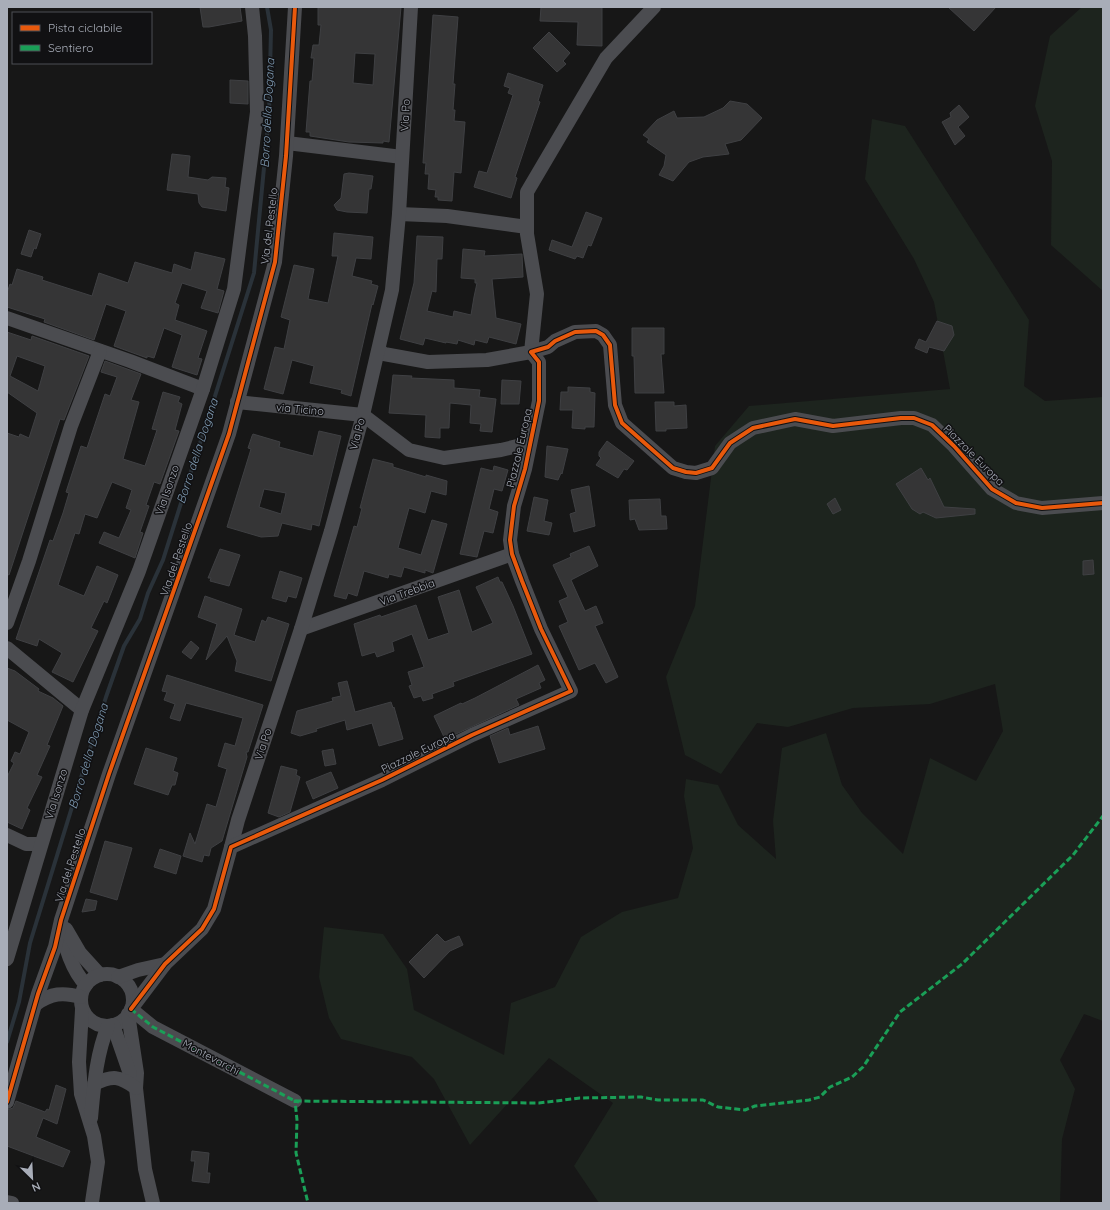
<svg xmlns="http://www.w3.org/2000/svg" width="1110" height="1210" font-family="Quicksand,sans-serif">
  <rect width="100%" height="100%" fill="#171717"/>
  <g fill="#1d241e">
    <polygon points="1082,7 1103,7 1103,291 1051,245 1052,161 1035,106 1050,36"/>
    <polygon points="872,119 905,126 1029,320 1024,386 1045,401 1103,397 1103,1021 1084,1014 1060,1060 1075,1089 1062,1139 1060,1203 599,1203 574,1166 613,1103 549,1058 470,1145 434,1079 412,1057 341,1039 329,1018 319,977 324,927 383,934 407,969 414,1010 504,1055 511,1003 555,987 581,937 622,912 678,898 693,848 684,796 686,779 718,785 738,825 776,859 773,821 782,748 826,733 842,785 862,813 903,854 930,758 976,781 1003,731 995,684 930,704 853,708 788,727 757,723 721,774 685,755 666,677 695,606 715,446 749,406 950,389 934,302 914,259 865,179"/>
  </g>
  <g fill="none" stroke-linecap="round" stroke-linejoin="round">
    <polyline stroke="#2a3239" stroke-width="4" points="7,1042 19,1002 30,943 106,697 124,646 140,619 148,593 163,560 254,273 269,115 271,30 267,7"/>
  </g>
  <g fill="#353536" stroke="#3f4043" fill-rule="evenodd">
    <polygon points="200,7 240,7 242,21 209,27 203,27"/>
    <path d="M318 7H401L389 142 383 141V143L349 142 310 136V132H306L310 81H312L314 58H311L313 45H319L321 25H318ZM355 53 375 54 373 85 353 83Z"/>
    <polygon points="541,7 602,7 602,46 577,45 578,22 540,21"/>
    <polygon points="948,7 996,7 974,31"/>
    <polygon points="433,15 458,17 453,84 455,84 453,110 455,110 454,121 465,122 461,173 454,172 452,201 438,200 438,197 435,197 436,190 428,189 429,174 425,174 426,163 423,163"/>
    <polygon points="549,32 570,53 563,61 566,64 557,72 533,48"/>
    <polygon points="508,73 543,85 538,101 540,102 515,177 517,178 511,198 474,187 479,171 487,173 513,95 508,93 510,88 504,86"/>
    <polygon points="230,80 248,81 248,104 230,103"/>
    <polygon points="730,101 747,104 762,118 741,140 725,144 729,154 703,157 689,162 673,181 659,175 664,166 666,155 647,142 649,139 643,135 657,120 674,111 677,118 704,117 723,108"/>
    <polygon points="959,105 969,117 958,127 965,136 955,145 942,122 951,117 950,113"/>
    <polygon points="172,154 190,156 188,177 208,180 212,177 226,178 225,187 229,188 226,211 202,207 199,203 198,194 167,190"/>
    <polygon points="349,173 373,176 371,189 369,189 367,213 347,212 337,210 334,205 341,198 344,174"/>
    <polygon points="586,212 602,218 591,246 588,245 583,258 577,256 575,259 549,250 552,240 572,247"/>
    <polygon points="29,230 41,234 36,249 34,248 31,257 21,254"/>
    <polygon points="334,233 373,237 371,259 356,258 352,276 372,281 371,284 378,286 373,305 372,304 351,396 341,393 342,390 310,383 314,366 292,360 283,394 264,389 275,347 284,349 290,320 281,317 294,265 314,269 308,299 328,303 338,256 332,256"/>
    <polygon points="417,236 443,237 442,259 437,259 436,292 432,291 427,311 453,317 454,311 471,315 474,297 477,283 475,283 475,279 461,278 463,249 485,251 484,256 522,254 523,277 492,279 496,318 521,324 516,344 489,337 487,343 475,340 474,345 458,340 457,344 446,342 446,343 425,338 423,345 400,339 414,283"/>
    <polygon points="195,252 225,259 217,289 224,291 218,313 201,308 207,291 182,283 175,303 179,305 175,320 207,331 198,358 202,359 197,375 172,367 182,335 164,328 154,358 147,356 147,358 114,346 126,311 106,304 94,340 44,322 45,319 7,307 7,293 10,284 12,285 17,269 43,277 42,280 92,296 99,273 128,283 135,262 172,273 174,264 191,270"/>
    <polygon points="937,321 952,326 954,335 944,351 929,347 927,353 915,348 919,339 926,342"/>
    <polygon points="632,328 664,328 664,354 661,354 664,393 635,393 634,356 632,356"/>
    <path d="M7 332 31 340 32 336 89 356 64 420 60 419 9 575 7 574V433L19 437 20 434 29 438 37 413 7 392ZM17 356 45 366 38 391 10 376Z"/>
    <polygon points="105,361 141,374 131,400 139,402 123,459 145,466 157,430 152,429 163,392 180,397 178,402 182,404 175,430 179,431 169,459 160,484 154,482 146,505 149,506 140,532 143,533 135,558 99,543 104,532 119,538 131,510 126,508 132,490 112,482 97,518 85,514 79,534 75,533 58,585 84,596 97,566 118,575 107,603 104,601 91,628 98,631 73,682 52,672 62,653 39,639 37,646 16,639 50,540 53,541 63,513 69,493 66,492 81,446 87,448 105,394 110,396 117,377 101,372"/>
    <polygon points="393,375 412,376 411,378 454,380 454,388 480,390 479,397 496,399 492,432 480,431 481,424 470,423 471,405 450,403 449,428 440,428 440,438 425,437 426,415 389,413"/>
    <polygon points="502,380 521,381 519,404 501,404"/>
    <polygon points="568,387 590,388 590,392 595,393 594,427 585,427 585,429 572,428 573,410 560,410 561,392 568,392"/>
    <polygon points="655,402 674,402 674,406 686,405 687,428 666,429 666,431 656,431"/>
    <path d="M319 431 341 436 319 526 312 524 311 530 282 523 278 536 261 537 227 527 251 449 248 448 252 436 253 434 280 442 279 447 313 456ZM264 489 286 493 281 514 259 507Z"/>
    <polygon points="607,441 634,461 627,470 624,469 618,478 596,465 601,458 599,456 599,452"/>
    <polygon points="547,446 568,449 562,474 561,473 558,480 545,477"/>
    <polygon points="373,459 393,464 393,467 426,477 426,475 447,481 446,495 431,491 425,513 409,508 398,548 421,555 432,520 447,524 433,573 425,570 425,573 404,567 401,577 389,574 388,578 364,571 357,596 348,593 346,599 334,596 354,526 357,527 362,508 360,508"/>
    <polygon points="494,466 508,470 502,491 494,489 489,509 498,512 493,533 484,531 477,557 460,554 481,468 493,471"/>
    <polygon points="921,468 928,480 930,478 944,507 975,509 975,514 936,518 923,512 920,514 912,509 896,484"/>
    <polygon points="589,486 595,526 574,532 570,514 576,512 571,490"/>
    <polygon points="534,497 548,500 544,521 552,523 549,535 527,531"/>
    <polygon points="835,498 841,510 833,514 827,504"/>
    <polygon points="660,499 661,516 666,516 667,529 639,530 635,519 630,520 629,500"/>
    <polygon points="589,546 598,566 571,580 585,611 596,606 603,623 595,626 618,677 606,683 595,663 579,670 559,626 568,622 559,601 568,597 553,565 571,557 570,554"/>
    <polygon points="220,549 240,555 229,586 210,581 211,578 208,578"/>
    <polygon points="1093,560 1094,574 1083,575 1083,561"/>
    <polygon points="280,571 302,578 296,598 288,596 286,602 272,598"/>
    <polygon points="498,577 500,582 502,582 513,606 532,654 453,682 454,686 432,694 433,698 423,701 421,696 414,698 409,686 412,685 408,672 424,667 412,634 392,642 394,651 377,657 375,652 362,656 354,624 380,615 381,617 416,605 428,640 449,633 438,597 459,590 472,632 493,623 476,587"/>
    <polygon points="205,596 242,609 234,635 255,642 262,620 266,622 268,617 289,624 271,681 235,671 237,661 227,636 206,660 217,624 198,617"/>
    <polygon points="191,641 199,648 191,659 182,652"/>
    <polygon points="538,665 545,680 539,683 541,688 516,699 519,705 445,739 434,716 461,703 462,704 475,698"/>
    <polygon points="7,668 15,671 39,689 38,691 53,698 63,706 47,745 50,746 37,775 42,777 27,808 30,810 22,829 7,822 7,777 14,763 11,761 15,752 20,754 29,732 7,720"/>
    <polygon points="167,675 263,705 248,752 246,752 247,757 222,841 211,848 209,856 204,855 202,862 183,856 190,833 195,844 207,804 216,807 227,769 218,766 225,743 235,746 243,718 186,703 180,721 170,718 175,704 164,700 167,692 162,691"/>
    <polygon points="347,681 355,712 391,702 393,708 394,707 403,739 379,746 372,723 347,730 345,720 316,729 317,731 300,736 291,733 297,711 333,701 332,698 341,696 338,683"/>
    <polygon points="538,726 545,749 499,763 490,736 508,728 510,735"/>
    <polygon points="146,748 177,758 173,771 178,773 175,785 172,785 168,795 134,784"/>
    <polygon points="333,749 336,764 325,766 322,751"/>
    <polygon points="281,766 297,770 296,775 300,777 290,812 279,817 268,813"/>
    <polygon points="331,772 338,788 313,799 306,782"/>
    <polygon points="105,841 132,848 117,900 90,892"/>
    <polygon points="160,849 181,856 176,874 154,867"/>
    <polygon points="86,899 97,901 95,910 82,912"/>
    <polygon points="437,934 445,942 459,936 463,945 450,951 424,978 409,962"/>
    <polygon points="56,1085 66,1089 57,1124 43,1118 36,1137 70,1151 63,1167 7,1146 7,1110 13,1108 16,1101 45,1112 47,1109 49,1110"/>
    <polygon points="192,1151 209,1153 207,1173 210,1173 209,1183 192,1181 195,1161 191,1161"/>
  </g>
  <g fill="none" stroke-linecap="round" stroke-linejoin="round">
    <g stroke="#4b4c50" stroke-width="14">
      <polyline points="287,143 402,157"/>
      <polyline points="399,214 447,216 527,227"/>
      <polyline points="7,318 130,361 203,389"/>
      <polyline points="379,350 384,354 428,362 487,360 531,352 537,294 527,234 527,192 606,58 654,7"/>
      <polyline points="237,402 363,415 409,450 444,458 501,450 530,443"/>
      <polyline points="7,623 29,561 71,426 100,351"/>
      <polyline points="301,629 512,554"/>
      <polyline points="7,648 82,710"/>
      <polyline points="7,835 26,844 41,844"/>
      <polyline points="231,847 238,820 301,629 331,531 363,415 392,290 399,214 411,7"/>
      <path d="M62 926C64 946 72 970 86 985"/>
      <polyline points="66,929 80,953 100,975"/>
      <polyline points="7,959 82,710 139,571 203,389 234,289 257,112 255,36 252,7"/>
      <circle cx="107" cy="1000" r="26"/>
      <polyline points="118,977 138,970 165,964"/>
      <path d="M36 1004C51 993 63 992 81 997"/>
      <polyline points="82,1010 79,1062 81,1094 94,1136 98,1162 92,1202"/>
      <polyline points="128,1014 137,1073 136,1088 145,1169 153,1203"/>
      <polyline points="113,1025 130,1074"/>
      <path d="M94 1084C113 1075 119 1076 136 1088"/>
      <polyline points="295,1101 153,1027 131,1009 165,964 202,929 214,909 231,847 382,780 472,735 571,691 541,629 522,581 512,554 510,540 514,506 525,469 539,401 539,362 531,352 548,347 555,341 575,332 596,331 603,335 610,345 615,405 622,423 673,468 686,472 696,473 712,468 730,443 753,428 795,419 833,426 901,418 914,418 932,425 954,446 992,489 1016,503 1042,508 1103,503"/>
      <polyline points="7,1102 38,994 55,947 61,920 109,774 229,434 275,262 286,156 295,7"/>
      <path d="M91 1118C94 1086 96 1055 108 1026"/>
      <polyline points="7,1202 12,1203"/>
    </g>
    <g stroke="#1a9f57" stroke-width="3" stroke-dasharray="6 3" stroke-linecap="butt">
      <polyline points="131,1009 153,1027 295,1101 539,1103 580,1098 641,1097 658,1100 703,1100 718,1107 745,1110 755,1106 809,1100 820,1097 830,1087 852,1077 863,1067 900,1012 962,964 1073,855 1103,816"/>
      <polyline points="299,1102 295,1101 297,1120 296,1153 308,1203"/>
    </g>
    <g stroke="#111113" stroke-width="6">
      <g id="cycleway">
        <polyline points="131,1009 165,964 202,929 214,909 231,847 382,780 472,735 571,691 541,629 522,581 512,554 510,540 514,506 525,469 539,401 539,362 531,352 548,347 555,341 575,332 596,331 603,335 610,345 615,405 622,423 673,468 686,472 696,473 712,468 730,443 753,428 795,419 833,426 901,418 914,418 932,425 954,446 992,489 1016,503 1042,508 1103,503"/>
        <polyline points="7,1102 38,994 55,947 61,920 109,774 229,434 275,262 286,156 295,7"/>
      </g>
    </g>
    <use href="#cycleway" stroke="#e8590c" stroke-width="4"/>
  </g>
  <g text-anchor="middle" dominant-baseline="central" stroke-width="3" stroke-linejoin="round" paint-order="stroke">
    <g font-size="11" fill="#a8adb8" stroke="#111113">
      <text transform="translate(405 115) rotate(-87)">Via Po</text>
      <text transform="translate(269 226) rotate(-83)">Via del Pestello</text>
      <text transform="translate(300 409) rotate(5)">via Ticino</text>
      <text transform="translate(357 434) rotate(-75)">Via Po</text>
      <text transform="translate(519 448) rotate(-77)">Piazzale Europa</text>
      <text transform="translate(974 455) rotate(45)">Piazzale Europa</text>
      <text transform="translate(167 490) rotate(-71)">Via Isonzo</text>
      <text transform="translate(176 559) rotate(-71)">Via del Pestello</text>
      <text transform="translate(407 592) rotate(-20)">Via Trebbia</text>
      <text transform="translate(263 744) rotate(-72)">Via Po</text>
      <text transform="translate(418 752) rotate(-26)">Piazzale Europa</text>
      <text transform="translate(56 794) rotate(-73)">Via Isonzo</text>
      <text transform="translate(70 865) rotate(-72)">Via del Pestello</text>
      <text transform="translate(211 1057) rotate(28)">Montevarchi</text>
    </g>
    <g font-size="12" font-style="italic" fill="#7f9bb3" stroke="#111113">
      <text transform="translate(267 113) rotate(-87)">Borro della Dogana</text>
      <text transform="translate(197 451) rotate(-72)">Borro della Dogana</text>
      <text transform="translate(88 756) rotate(-73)">Borro della Dogana</text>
    </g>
  </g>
  <rect width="1110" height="1210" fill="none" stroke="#a8adb8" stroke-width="16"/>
  <rect x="12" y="12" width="140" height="52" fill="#111113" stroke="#4d4f55"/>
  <rect x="20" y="25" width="20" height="6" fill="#e8590c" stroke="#4d4f55"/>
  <text x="48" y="32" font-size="12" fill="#a8adb8">Pista ciclabile</text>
  <rect x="20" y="45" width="20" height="6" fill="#1a9f57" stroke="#4d4f55"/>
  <text x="48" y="52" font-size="12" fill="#a8adb8">Sentiero</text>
  <g transform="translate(32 1178) rotate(156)" stroke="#111113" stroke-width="3" paint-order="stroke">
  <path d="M0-3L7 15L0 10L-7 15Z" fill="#a8adb8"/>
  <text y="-6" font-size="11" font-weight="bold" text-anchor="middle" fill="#a8adb8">N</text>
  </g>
</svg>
